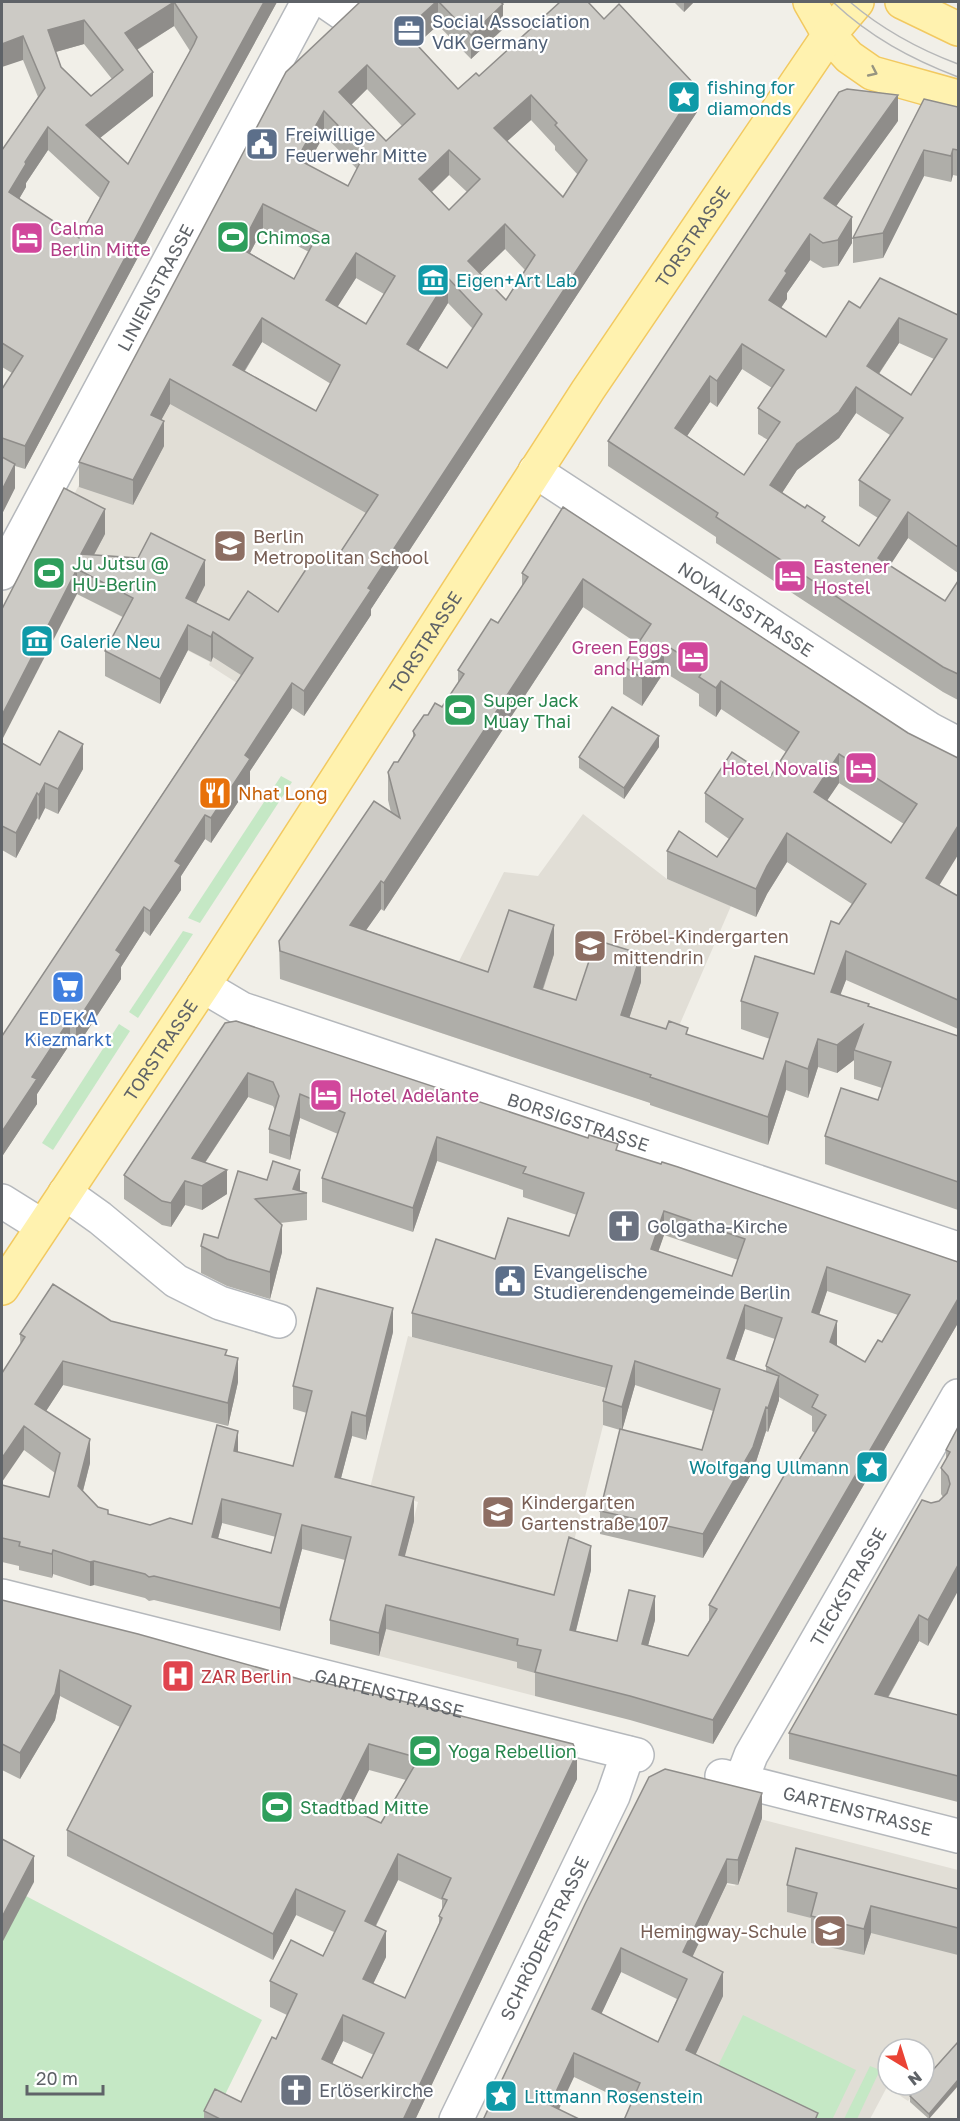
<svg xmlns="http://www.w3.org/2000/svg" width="960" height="2121" font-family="'Golos Text',sans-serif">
  <rect width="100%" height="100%" fill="#f1efe8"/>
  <g fill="#e1ded6">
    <polygon points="153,345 439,505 368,613 371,615 304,716 292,708 287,715 209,665 210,662 77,594 60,521"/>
    <polygon points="583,814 667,879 731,906 669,1049 651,1103 432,1030 447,985 504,872 538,876"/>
    <polygon points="408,1336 612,1390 535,1696 379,1656 418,1502 370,1488"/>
    <polygon points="760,1819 958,1870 958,2047 924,2084 924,2049 888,2049 888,2085 923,2085 908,2101 887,2087 870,2119 664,2120 723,1996 679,1976 724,1884 735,1886"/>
  </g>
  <g fill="#c5e8c5">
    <polygon points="281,776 292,782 200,923 188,918"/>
    <polygon points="183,931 193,934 138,1018 129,1012"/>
    <polygon points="119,1024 130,1031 53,1150 42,1143"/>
    <polygon points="26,1896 262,2020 213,2119 2,2120 2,1941"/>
    <polygon points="743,2015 856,2070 832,2120 814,2119 715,2072"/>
    <polygon points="870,2066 880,2070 857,2119 844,2119"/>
  </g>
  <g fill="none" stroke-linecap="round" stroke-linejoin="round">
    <g stroke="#b5b8bc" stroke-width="36">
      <g id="minor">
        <polyline points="326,2 342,13 356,2"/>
        <path id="s1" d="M535 471 931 730 958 744"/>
        <path id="s2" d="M2 573 308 2"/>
        <path id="s3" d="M203 986 242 1009 958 1249"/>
        <polyline points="65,1193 100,1218 176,1281 220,1303 279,1321"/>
        <polyline points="2,1201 42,1226"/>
        <path id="s4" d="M2 1596 637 1755"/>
        <path id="s5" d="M722 1776 958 1836"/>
        <path id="s6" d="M741 1781 751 1755 958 1396"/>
        <path id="s7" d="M456 2120 613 1796 628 1753"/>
      </g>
    </g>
    <g stroke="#f2c960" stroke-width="36">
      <g id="major">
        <polyline points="810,2 829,35 849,57 872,73 958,97"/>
        <polyline points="902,2 958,29"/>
        <path id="s8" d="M2 1288 203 986 588 390 829 35 857 2"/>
      </g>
    </g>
    <use href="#minor" stroke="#fff" stroke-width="33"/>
    <use href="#major" stroke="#fff2af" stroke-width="33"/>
    <g stroke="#b6b7b8" stroke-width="1.5">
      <path d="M833 2C870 37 911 59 958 77"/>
      <path d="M850 2C883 30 918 49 958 64"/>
    </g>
  </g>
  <g fill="#afaea9" fill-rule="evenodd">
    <path d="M2 2H277L160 216 25 469 15 466V488L2 514V389L12 373 2 367V150L38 97 23 60ZM174 26 190 51 128 164 100 138 153 96 137 50ZM84 44 112 79 91 96 61 67 56 52ZM48 150 100 198 79 238 19 199 26 187V183Z"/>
    <path d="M360 2H500L503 29 471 59 438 25 417 44 458 89 479 76 604 19 697 112 371 609V615L304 716 292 708 250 771V784L211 843 205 839 181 876V890L150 936 144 931 121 967V979L76 1048 70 1044 37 1094V1104L3 1155 2 1154V1036L241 675 213 657 211 662 188 650 160 704 105 676V651L123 617 77 594 2 609 105 534 94 555 205 585 196 603 229 620 278 612 332 565 366 513 170 404 161 420 164 446 133 505 79 487V462ZM367 89 402 126 386 141 351 105ZM531 120 555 146V150L578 175 563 197 507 141ZM324 135 357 169 348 186 307 165ZM449 175 467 192 449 210 432 192ZM263 228 309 252 294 279 250 253ZM505 249 525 270 506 300 480 273ZM356 278 384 294 366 324 337 307ZM448 303 473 329 447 368 418 351ZM262 342 331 384 316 411 245 371Z"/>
    <polygon points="674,2 694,2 684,12"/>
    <polygon points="958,107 958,176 953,175 951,182 924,176 883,258 853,263 853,238"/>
    <path d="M898 121 836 206 852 243 838 266 823 268 810 260 787 293V299L781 308 826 337 860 308 958 315V573L908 538 889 566 945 601 958 581V700L943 692 716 543V537L608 466V441ZM899 343 934 359 911 395 879 374ZM742 369 772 388 758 408V434L768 440 744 475 687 436 710 402 717 407ZM856 413 890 435 859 480V506L878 518 859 546 782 493 797 470 839 438Z"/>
    <path d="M563 507 908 733 939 886 958 896V1029L846 980 840 994 869 1006 958 1036V1210L825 1164V1136L878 1100 882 1088 854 1079V1060L837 1073 818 1067 808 1098 786 1090 768 1145 650 1105V1103L280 979 279 941 391 812 388 800V772L398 762 413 738V731L428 715 442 707 458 683V670L498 623 522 586V573ZM583 607 638 644 623 666V694L642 706 664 672 699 694V706L716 717 721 709 786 752 770 777 705 793V822L729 839 717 857 667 851V879L756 917 767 894 787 862 852 904 839 924 814 974 741 1001V1029L770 1039 763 1059 688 1035 666 1029 629 1018 641 982 576 1000 543 990 554 954 488 972 366 930 381 909 384 911ZM839 783 904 824 891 843 827 800Z"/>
    <polygon points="2,743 40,765 83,769 58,814 45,808 39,820 37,818 16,858 2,850"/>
    <polygon points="659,747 624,799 579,768 579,757"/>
    <path d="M225 1023 958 1262V1323L713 1744 630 1720 535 1696V1673L517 1668V1662L386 1629 379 1656 330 1644V1620L345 1560 302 1549 280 1631 154 1600 149 1601 145 1598 94 1585 90 1586 53 1574 52 1578 19 1570V1566L2 1562V1485L49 1497 55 1473 24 1450 20 1334 111 1321 227 1355 238 1382 228 1426 63 1385 46 1411 90 1463 83 1491 98 1507 108 1514 150 1525 192 1524 238 1453 293 1466 307 1413 293 1409V1386L393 1332 366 1440 352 1436 341 1478 414 1521 404 1557 554 1595 591 1570 576 1631 617 1641 655 1620 648 1645 688 1656 709 1621V1605L815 1433 812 1431V1416L779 1397V1400L768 1432 766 1431 753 1471 703 1558 600 1534V1511L620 1430 603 1425V1401L606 1388 412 1337V1313L495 1259 569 1236 577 1215 523 1197V1190L437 1161 413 1232 322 1202V1178L338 1134 300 1118 290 1160 269 1153V1129L275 1110 273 1106 248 1097 205 1163 227 1194 202 1210 185 1205 171 1227 162 1225 124 1199V1175ZM664 1235 738 1260 732 1276 658 1251ZM827 1291 898 1315 882 1342 865 1362 836 1345 819 1315ZM745 1329 775 1339 766 1366V1371L734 1361ZM635 1385 713 1411 702 1450 622 1430ZM222 1523 276 1537 271 1553 218 1539Z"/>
    <polygon points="238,1171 307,1193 307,1220 280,1223 282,1252 270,1299 227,1286 201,1273 201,1246 218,1238"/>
    <polygon points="958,1427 928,1646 919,1641 888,1698 958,1715 958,1802 789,1759 789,1733 931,1503 939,1501 943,1497 941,1494 941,1468 946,1460 946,1450"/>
    <path d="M2 1600 577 1779 415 2120H204V2111L241 2102 276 2039 287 2015 270 2007V1981L323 1956 334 1932 296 1915 273 1960 67 1856V1830L120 1727 60 1696 55 1720 20 1779 2 1770ZM369 1770 406 1780 381 1823 349 1809ZM398 1880 442 1900V1909L439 1916V1924L405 1998 373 1984 386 1957 376 1926ZM343 2041 374 2055 362 2078 332 2064Z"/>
    <path d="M762 1818 738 1885 727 1883 692 1957 723 1996 695 2055 818 2120 631 2104 574 2077 483 2120 585 1904ZM621 1972 677 1999 658 2042 601 2014Z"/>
    <polygon points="787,1885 958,1889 958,1955 871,1933 864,1955 811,1943 811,1918 787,1912"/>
    <polygon points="958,2042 929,2119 910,2102 910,2096"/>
  </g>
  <g fill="#8f8d8a">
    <polygon points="174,2 174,26 125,57 125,33"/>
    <polygon points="264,2 277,2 160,216 25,469 25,446 160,192"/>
    <polygon points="436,2 438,2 438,25 404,56 404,31"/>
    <polygon points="684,2 694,2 684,12"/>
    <polygon points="503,4 503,29 471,59 471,35"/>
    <polygon points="84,20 84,44 48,54 48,30"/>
    <polygon points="23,36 23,60 2,67 2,44"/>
    <polygon points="367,65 367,89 339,117 339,92"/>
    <polygon points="153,72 153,96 86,149 86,125"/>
    <polygon points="697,87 697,112 371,609 371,615 304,716 304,691 368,588"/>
    <polygon points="531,95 531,120 494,153 494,128"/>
    <polygon points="898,95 898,121 824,223 824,198"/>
    <polygon points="324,111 324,135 297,184 297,159"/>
    <polygon points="48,127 48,150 26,183 26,187 9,216 9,192 25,162"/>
    <polygon points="953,149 953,175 951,182 951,156"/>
    <polygon points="449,150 449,175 419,204 419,179"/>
    <polygon points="924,150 924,176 883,258 883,233"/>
    <polygon points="263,204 263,228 240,272 240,248"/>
    <polygon points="852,217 852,243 838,266 838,240"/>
    <polygon points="505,224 505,249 468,285 468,261"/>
    <polygon points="810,234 810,260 787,293 787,299 769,325 769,300 785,271"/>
    <polygon points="356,253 356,278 326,325 326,300"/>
    <polygon points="448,278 448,303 407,369 407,344"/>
    <polygon points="262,318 262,342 233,389 233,365"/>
    <polygon points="899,318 899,343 867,391 867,366"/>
    <polygon points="742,344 742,369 717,407 717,381"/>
    <polygon points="710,376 710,402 675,454 675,428"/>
    <polygon points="170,379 170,404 151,439 151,415"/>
    <polygon points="856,387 856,413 839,438 797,470 770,511 770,485 797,444"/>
    <polygon points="164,421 164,446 133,505 133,480"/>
    <polygon points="15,464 15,488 2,514 2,490"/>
    <polygon points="105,509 105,534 84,573 81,554"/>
    <polygon points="908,512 908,538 878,584 878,558"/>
    <polygon points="205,560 205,585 186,623 186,598"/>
    <polygon points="77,569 77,594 2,740 2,715"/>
    <polygon points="583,579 583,607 384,911 384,883"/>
    <polygon points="188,625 188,650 160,704 160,679"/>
    <polygon points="213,632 213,657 211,662 211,637"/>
    <polygon points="664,644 664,672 642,706 642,678"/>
    <polygon points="721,681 721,709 716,717 716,688"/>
    <polygon points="292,683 292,708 250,771 250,784 211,843 211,818 245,755"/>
    <polygon points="659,736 659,747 624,799 624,788"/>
    <polygon points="83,744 83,769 58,814 58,789"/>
    <polygon points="839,754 839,783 814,820 814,792"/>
    <polygon points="45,783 45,808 39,820 39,795"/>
    <polygon points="37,793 37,818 16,858 16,833"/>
    <polygon points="205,815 205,839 181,876 181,890 150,936 150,911 175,861"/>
    <polygon points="958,826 958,855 926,907 926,878"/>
    <polygon points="787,833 787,862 767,894 756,917 756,889 767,866"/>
    <polygon points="381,881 381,909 350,953 350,925"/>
    <polygon points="144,907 144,931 121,967 121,979 76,1048 76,1023 116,950"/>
    <polygon points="554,925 554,954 534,1015 534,987"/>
    <polygon points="846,951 846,980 831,1020 831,992"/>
    <polygon points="641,954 641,982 621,1043 621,1015"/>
    <polygon points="70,1019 70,1044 37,1094 37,1104 3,1155 3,1130 32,1077"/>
    <polygon points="863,1025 854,1050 854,1060 837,1073 837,1045"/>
    <polygon points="818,1039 818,1067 808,1098 808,1069"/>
    <polygon points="786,1061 786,1090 768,1145 768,1117"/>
    <polygon points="248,1073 248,1097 192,1182 192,1158"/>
    <polygon points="300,1094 300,1118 290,1160 290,1136"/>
    <polygon points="437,1137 437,1161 413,1232 413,1208"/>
    <polygon points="227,1170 227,1194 202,1210 202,1186"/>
    <polygon points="300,1170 300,1194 293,1189"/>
    <polygon points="185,1181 185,1205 171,1227 171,1203"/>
    <polygon points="664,1211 664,1235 651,1273 651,1249"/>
    <polygon points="282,1225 282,1252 270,1299 270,1272"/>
    <polygon points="827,1267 827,1291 812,1336 812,1312"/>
    <polygon points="958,1299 958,1323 713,1744 713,1720"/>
    <polygon points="745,1305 745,1329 727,1382 727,1358"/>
    <polygon points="393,1308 393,1332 366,1440 366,1416"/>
    <polygon points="837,1321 837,1345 830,1365 830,1342"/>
    <polygon points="238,1358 238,1382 228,1426 228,1403"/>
    <polygon points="63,1361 63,1385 35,1428 35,1404"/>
    <polygon points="635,1361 635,1385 622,1431 622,1407"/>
    <polygon points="779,1376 779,1400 768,1432 768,1408"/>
    <polygon points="766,1407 766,1431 753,1471 703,1558 703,1534"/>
    <polygon points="352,1412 352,1436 335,1501 335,1477"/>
    <polygon points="24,1426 24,1450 2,1482 2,1458"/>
    <polygon points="238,1431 238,1455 234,1451"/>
    <polygon points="90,1439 90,1463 78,1510 78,1486"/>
    <polygon points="414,1497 414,1521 399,1579 399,1555"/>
    <polygon points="222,1499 222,1523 212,1561 212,1537"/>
    <polygon points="302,1525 302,1549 280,1631 280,1608"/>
    <polygon points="591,1546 591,1570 570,1654 570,1630"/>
    <polygon points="53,1550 53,1574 52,1578 52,1554"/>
    <polygon points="94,1561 94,1585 90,1586 90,1562"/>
    <polygon points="958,1565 958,1591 928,1646 928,1620"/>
    <polygon points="655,1596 655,1620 642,1668 642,1644"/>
    <polygon points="386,1605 386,1629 379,1656 379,1633"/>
    <polygon points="919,1615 919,1641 875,1720 875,1694"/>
    <polygon points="60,1670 60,1696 55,1720 20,1779 20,1753"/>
    <polygon points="369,1744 369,1770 339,1830 339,1804"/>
    <polygon points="577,1753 577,1779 415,2120 403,2120"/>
    <polygon points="762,1793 762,1818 738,1885 738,1860"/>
    <polygon points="398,1854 398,1880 365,1947 365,1921"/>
    <polygon points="34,1856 34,1882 2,1943 2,1917"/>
    <polygon points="727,1859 727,1883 683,1977 683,1952"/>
    <polygon points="296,1889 296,1915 273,1960 273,1934"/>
    <polygon points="871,1906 871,1933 864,1955 864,1929"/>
    <polygon points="386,1931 386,1957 363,2005 363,1979"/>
    <polygon points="621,1948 621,1972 592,2034 592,2009"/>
    <polygon points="723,1972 723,1996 686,2075 686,2050"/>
    <polygon points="343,2015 343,2041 322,2085 322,2059"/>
    <polygon points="574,2053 574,2077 554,2120 550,2105"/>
    <polygon points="958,2080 958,2086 929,2119 929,2114"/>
  </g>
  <g fill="#cccac5" stroke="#8f8d8a" stroke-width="1.5" fill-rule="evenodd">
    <path d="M2 2H264L160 192 25 446 2 438V389L23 356 2 343V150L45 88 23 36 2 44ZM174 2 197 37 194 44 128 164 86 125 153 72 125 33ZM84 20 123 70 91 96 61 67 48 30ZM48 127 109 182 79 238 9 192 26 164 25 162Z"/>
    <path d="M360 2H436L404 31 458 89 476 73 479 76 560 2H588L604 19 619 4 697 87 368 588 371 590 304 691 292 683 245 755 250 759 211 818 205 815 175 861 181 865 150 911 144 907 116 950 121 954 76 1023 70 1019 32 1077 37 1079 3 1130 2 1129V1036L253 658 213 632 211 637 188 625 160 679 105 651 133 598 77 569 2 715V609L64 488 105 509 81 554 138 558 151 533 205 560 186 598 229 620 248 591 278 612 316 554 332 565 378 495 170 379 151 415 164 421 133 480 79 462 286 72ZM367 65 415 114 386 141 339 92ZM531 95 557 123 555 125 587 160 563 197 494 128ZM324 111 365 153 348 186 297 159ZM449 150 480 179 449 210 419 179ZM263 204 319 232 294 279 240 248ZM505 224 535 255 506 300 468 261ZM356 253 395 276 366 324 326 300ZM448 278 482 314 447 368 407 344ZM262 318 340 365 316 411 233 365Z"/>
    <polygon points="439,2 500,2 503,4 471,35"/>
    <path d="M847 89 898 95 824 198 852 217 838 240 823 243 810 234 785 271 787 273 769 300 826 337 849 301 860 308 880 278 958 315V547L908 512 878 558 945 601 958 581V674L943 667 716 517 718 513 608 441 839 92ZM899 318 947 339 911 395 867 366ZM742 344 784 370 758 408 780 422 744 475 675 428 710 376 717 381ZM856 387 903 418 859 480 890 500 859 546 822 521 825 517 807 505 805 508 770 485 797 444 839 412Z"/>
    <polygon points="924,99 958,107 958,150 953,149 951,156 924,150 883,233 853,238"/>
    <polygon points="2,457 15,464 2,490"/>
    <path d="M563 507 908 733 958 758V826L926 878 958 896V1000L846 951 831 992 869 1004 868 1006 958 1036V1182L825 1136 841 1088 878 1100 891 1062 854 1050 863 1025 837 1045 818 1039 808 1069 786 1061 768 1117 650 1077 651 1075 280 951 279 941 374 801 400 818 388 772 394 762H398L415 735 413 731 424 715H428L435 703 442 707 464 674 458 670 491 619 498 623 528 577 522 573ZM583 579 651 624 623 666 642 678 664 644 704 669 699 677 716 688 721 681 799 732 770 777 732 752 705 793 743 819 717 857 679 831 667 851 756 889 767 866 787 833 866 884 839 924 831 921 814 974 755 956 741 1001 778 1013 763 1059 686 1034 688 1028 669 1021 666 1029 621 1015 641 954 596 940 576 1000 534 987 554 925 509 910 488 972 350 925 381 881 384 883ZM839 754 917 804 891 843 814 792Z"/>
    <polygon points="612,707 659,736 624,788 579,757"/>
    <polygon points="59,731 83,744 58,789 45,783 39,795 37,793 16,833 2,826 2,743 40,765"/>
    <path d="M236 1021 588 1138 589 1135 618 1144 616 1150 661 1164 662 1162 678 1167 958 1262V1299L713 1720 630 1696 535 1672 541 1650 517 1645 518 1639 386 1605 379 1633 330 1620 351 1537 302 1525 280 1608 154 1576 149 1577 145 1574 94 1561 90 1562 53 1550 52 1554 19 1546 20 1542 2 1538V1485L49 1497 60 1453 24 1426 2 1458V1373L25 1337 20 1334 53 1284 111 1321 227 1350 225 1355 238 1358 228 1403 63 1361 35 1404 90 1439 78 1486 98 1507 108 1510V1514L150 1525 170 1518 192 1524 217 1425 238 1431 234 1451 293 1466 312 1391 293 1386 317 1288 393 1308 366 1416 352 1412 335 1477 414 1497 399 1555 554 1595 569 1537 591 1546 570 1630 617 1641 629 1590 655 1596 642 1644 688 1656 717 1609 709 1605 789 1467 793 1470 826 1415 812 1407 818 1395 766 1366 782 1318 745 1305 727 1358 779 1376 768 1408 766 1407 753 1447 703 1534 600 1511 620 1429 702 1450 720 1389 635 1361 622 1407 603 1401 612 1366 412 1313 436 1239 495 1259 508 1218 569 1236 584 1193 523 1173 526 1167 437 1137 413 1208 322 1178 345 1113 300 1094 290 1136 269 1129 279 1096 273 1082 248 1073 192 1158 227 1170 202 1186 185 1181 171 1203 162 1201 124 1175 225 1023ZM664 1211 745 1239 732 1276 651 1249ZM827 1267 910 1295 882 1342 878 1340 865 1362 830 1342 837 1321 812 1312ZM222 1499 281 1514 271 1553 212 1537Z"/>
    <polygon points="273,1161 300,1170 293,1189 307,1193 255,1199 282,1225 270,1272 227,1259 201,1246 204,1234 218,1238 238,1171 267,1180"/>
    <polygon points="958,1427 958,1565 928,1620 919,1615 875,1694 958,1715 958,1776 789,1733 922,1500 931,1503 939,1501 947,1493 950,1484 948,1476 941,1468 950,1452 946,1450"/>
    <path d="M2 1600 138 1634 310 1682 311 1680 378 1695 573 1744 577 1753 403 2120H222L204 2111 215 2089 241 2102 272 2037 276 2039 297 1994 270 1981 291 1940 323 1956 345 1911 296 1889 273 1934 67 1830 131 1706 60 1670 55 1694 20 1753 2 1744ZM369 1744 419 1758 381 1823 339 1804ZM398 1854 451 1878 442 1898 447 1900 439 1916 442 1918 405 1998 363 1979 386 1931 365 1921ZM343 2015 384 2033 362 2078 322 2059Z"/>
    <path d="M665 1769 762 1793 738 1860 727 1859 683 1952 723 1972 686 2050 818 2113 815 2120H624L640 2083 574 2053 550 2105 581 2120H483L585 1904 649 1777ZM621 1948 687 1979 658 2042 592 2009Z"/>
    <polygon points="2,1839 34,1856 2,1917"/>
    <polygon points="796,1848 958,1889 958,1928 871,1906 864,1929 811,1916 817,1893 787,1885"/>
    <polygon points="958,2042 958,2080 929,2114 910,2096 920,2085 924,2085 924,2080"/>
  </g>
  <defs><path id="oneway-chevron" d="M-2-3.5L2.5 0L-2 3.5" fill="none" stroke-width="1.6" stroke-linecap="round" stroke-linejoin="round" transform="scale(1.5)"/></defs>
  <use stroke="#979581" href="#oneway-chevron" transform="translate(873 72) rotate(25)"/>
  <defs>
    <g id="office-square" transform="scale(1.725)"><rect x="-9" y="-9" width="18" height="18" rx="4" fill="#5c6f8a" stroke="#fff"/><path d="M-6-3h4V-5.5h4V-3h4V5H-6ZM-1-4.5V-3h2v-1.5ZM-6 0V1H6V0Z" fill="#fff"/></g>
    <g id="sight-square" transform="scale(1.725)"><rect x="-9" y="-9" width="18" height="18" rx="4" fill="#0f9aa8" stroke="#fff"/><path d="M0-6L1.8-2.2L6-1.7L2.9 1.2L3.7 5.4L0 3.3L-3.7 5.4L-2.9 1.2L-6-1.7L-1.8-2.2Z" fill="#fff"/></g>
    <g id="civic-square" transform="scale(1.725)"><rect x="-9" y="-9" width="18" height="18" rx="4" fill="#5c6f8a" stroke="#fff"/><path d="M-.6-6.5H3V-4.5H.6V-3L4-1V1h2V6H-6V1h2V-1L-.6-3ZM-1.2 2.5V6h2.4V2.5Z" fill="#fff"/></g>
    <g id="stadium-square" transform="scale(1.725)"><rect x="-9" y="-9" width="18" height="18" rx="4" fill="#2e9e5b" stroke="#fff"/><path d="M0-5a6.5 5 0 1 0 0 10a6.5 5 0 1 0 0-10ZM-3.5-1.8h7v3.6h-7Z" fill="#fff"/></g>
    <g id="hotel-square" transform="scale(1.725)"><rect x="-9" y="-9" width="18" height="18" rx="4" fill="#d1479c" stroke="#fff"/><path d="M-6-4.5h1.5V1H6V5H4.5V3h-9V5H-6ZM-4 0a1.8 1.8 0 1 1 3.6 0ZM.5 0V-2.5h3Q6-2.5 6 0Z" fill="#fff"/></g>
    <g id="museum-square" transform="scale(1.725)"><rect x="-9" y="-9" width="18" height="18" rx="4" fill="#0f9aa8" stroke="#fff"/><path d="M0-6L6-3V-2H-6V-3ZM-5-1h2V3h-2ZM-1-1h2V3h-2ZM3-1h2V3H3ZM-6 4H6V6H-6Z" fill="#fff"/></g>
    <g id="school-square" transform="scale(1.725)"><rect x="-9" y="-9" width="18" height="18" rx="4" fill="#8d6e63" stroke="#fff"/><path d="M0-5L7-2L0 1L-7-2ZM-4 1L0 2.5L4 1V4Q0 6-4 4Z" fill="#fff"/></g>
    <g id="restaurant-square" transform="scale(1.725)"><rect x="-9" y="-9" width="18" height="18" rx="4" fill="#e8710a" stroke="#fff"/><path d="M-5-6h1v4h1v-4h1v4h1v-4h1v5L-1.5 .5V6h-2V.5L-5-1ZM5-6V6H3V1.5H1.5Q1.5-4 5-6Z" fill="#fff"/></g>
    <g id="supermarket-square" transform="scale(1.725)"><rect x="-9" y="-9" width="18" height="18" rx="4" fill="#3f7fe0" stroke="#fff"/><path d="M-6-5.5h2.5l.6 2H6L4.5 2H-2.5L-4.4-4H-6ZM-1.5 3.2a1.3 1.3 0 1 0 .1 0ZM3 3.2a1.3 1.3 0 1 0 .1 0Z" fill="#fff"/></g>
    <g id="church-square" transform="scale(1.725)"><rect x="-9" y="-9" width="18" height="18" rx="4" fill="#6b7280" stroke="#fff"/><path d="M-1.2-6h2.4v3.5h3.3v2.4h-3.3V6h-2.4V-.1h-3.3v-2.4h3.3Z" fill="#fff"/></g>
    <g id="hospital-square" transform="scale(1.725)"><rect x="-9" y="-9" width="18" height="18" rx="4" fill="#e0444e" stroke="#fff"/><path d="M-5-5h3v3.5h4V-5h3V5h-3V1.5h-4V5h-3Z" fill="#fff"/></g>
  </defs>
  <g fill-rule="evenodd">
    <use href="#office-square" x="409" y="31"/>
    <use href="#sight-square" x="684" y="97"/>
    <use href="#civic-square" x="262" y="144"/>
    <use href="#stadium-square" x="233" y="237"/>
    <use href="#hotel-square" x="27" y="238"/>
    <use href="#museum-square" x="433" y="280"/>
    <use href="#school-square" x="230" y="546"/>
    <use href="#stadium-square" x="49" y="573"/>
    <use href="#hotel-square" x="790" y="576"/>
    <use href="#museum-square" x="37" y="641"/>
    <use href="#hotel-square" x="693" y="657"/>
    <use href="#stadium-square" x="460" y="710"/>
    <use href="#hotel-square" x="861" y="768"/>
    <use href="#restaurant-square" x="215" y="793"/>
    <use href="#school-square" x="590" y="946"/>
    <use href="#supermarket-square" x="68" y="987"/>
    <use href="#hotel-square" x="326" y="1095"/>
    <use href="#church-square" x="624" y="1226"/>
    <use href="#civic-square" x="510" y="1281"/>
    <use href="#sight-square" x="872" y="1467"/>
    <use href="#school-square" x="498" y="1512"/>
    <use href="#hospital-square" x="178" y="1676"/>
    <use href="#stadium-square" x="425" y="1751"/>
    <use href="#stadium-square" x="277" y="1807"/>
    <use href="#school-square" x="830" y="1931"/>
    <use href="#church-square" x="296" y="2090"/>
    <use href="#sight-square" x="501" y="2096"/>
  </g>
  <g text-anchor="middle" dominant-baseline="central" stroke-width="4.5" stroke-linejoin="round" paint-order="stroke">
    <g font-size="18" fill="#4e5e75" stroke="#fff" text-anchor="start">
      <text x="432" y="21">Social Association<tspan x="432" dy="21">VdK Germany</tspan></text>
      <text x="285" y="134">Freiwillige<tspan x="285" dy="21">Feuerwehr Mitte</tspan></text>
      <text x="533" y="1271">Evangelische<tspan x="533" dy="21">Studierendengemeinde Berlin</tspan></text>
    </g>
    <g font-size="18" fill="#0d838f" stroke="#fff" text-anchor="start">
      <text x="707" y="87">fishing for<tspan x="707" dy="21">diamonds</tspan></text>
      <text x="456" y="280">Eigen+Art Lab</text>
      <text x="60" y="641">Galerie Neu</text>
      <text x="849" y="1467" text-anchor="end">Wolfgang Ullmann</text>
      <text x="524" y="2096">Littmann Rosenstein</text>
    </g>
    <g font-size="18" fill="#b23c85" stroke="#fff" text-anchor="start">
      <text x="50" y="228">Calma<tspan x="50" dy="21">Berlin Mitte</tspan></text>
      <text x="813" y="566">Eastener<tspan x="813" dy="21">Hostel</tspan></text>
      <text x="670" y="647" text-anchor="end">Green Eggs<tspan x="670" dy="21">and Ham</tspan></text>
      <text x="838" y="768" text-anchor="end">Hotel Novalis</text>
      <text x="349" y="1095">Hotel Adelante</text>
    </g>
    <g font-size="18" fill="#5f6368" stroke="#fff">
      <text stroke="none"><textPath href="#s8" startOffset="1258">TORSTRASSE</textPath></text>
      <text stroke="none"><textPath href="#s2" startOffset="324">LINIENSTRASSE</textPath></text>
      <text stroke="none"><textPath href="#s1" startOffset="252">NOVALISSTRASSE</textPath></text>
      <text stroke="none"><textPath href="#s8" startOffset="772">TORSTRASSE</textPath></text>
      <text stroke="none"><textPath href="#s8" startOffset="286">TORSTRASSE</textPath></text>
      <text stroke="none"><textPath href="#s3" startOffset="400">BORSIGSTRASSE</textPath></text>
      <text stroke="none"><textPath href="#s6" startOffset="222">TIECKSTRASSE</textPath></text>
      <text stroke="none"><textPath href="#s4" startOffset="399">GARTENSTRASSE</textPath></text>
      <text stroke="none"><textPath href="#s5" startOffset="140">GARTENSTRASSE</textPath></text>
      <text stroke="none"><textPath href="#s7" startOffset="202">SCHRÖDERSTRASSE</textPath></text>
    </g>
    <g font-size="18" fill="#27864d" stroke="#fff" text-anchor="start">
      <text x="256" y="237">Chimosa</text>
      <text x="72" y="563">Ju Jutsu @<tspan x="72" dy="21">HU-Berlin</tspan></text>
      <text x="483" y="700">Super Jack<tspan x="483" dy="21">Muay Thai</tspan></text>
      <text x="448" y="1751">Yoga Rebellion</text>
      <text x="300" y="1807">Stadtbad Mitte</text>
    </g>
    <g font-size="18" fill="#785e54" stroke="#fff" text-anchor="start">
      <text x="253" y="536">Berlin<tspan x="253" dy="21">Metropolitan School</tspan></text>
      <text x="613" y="936">Fröbel-Kindergarten<tspan x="613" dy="21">mittendrin</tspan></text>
      <text x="521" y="1502">Kindergarten<tspan x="521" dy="21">Gartenstraße 107</tspan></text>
      <text x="807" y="1931" text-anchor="end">Hemingway-Schule</text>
    </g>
    <g font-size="18" fill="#c56008" stroke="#fff" text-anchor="start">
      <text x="238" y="793">Nhat Long</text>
    </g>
    <g font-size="18" fill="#366cbe" stroke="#fff">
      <text x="68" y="1018">EDEKA<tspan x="68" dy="21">Kiezmarkt</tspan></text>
    </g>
    <g font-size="18" fill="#5b616d" stroke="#fff" text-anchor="start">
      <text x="647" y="1226">Golgatha-Kirche</text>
      <text x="319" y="2090">Erlöserkirche</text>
    </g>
    <g font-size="18" fill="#be3a42" stroke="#fff" text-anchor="start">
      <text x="201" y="1676">ZAR Berlin</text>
    </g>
  </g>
  <rect width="960" height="2121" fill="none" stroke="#5f6368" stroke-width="6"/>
  <g transform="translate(906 2067) rotate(142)"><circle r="28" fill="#ffffff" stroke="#bfc1c3" stroke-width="1.5"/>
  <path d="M0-4.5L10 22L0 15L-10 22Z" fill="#ea4335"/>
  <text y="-9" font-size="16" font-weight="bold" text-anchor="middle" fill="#5f6368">N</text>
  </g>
  <path d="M27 2085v9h76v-9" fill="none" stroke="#5f6368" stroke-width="3"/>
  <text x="36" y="2085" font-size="18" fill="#5f6368" stroke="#ffffff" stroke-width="4.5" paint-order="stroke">20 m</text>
</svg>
